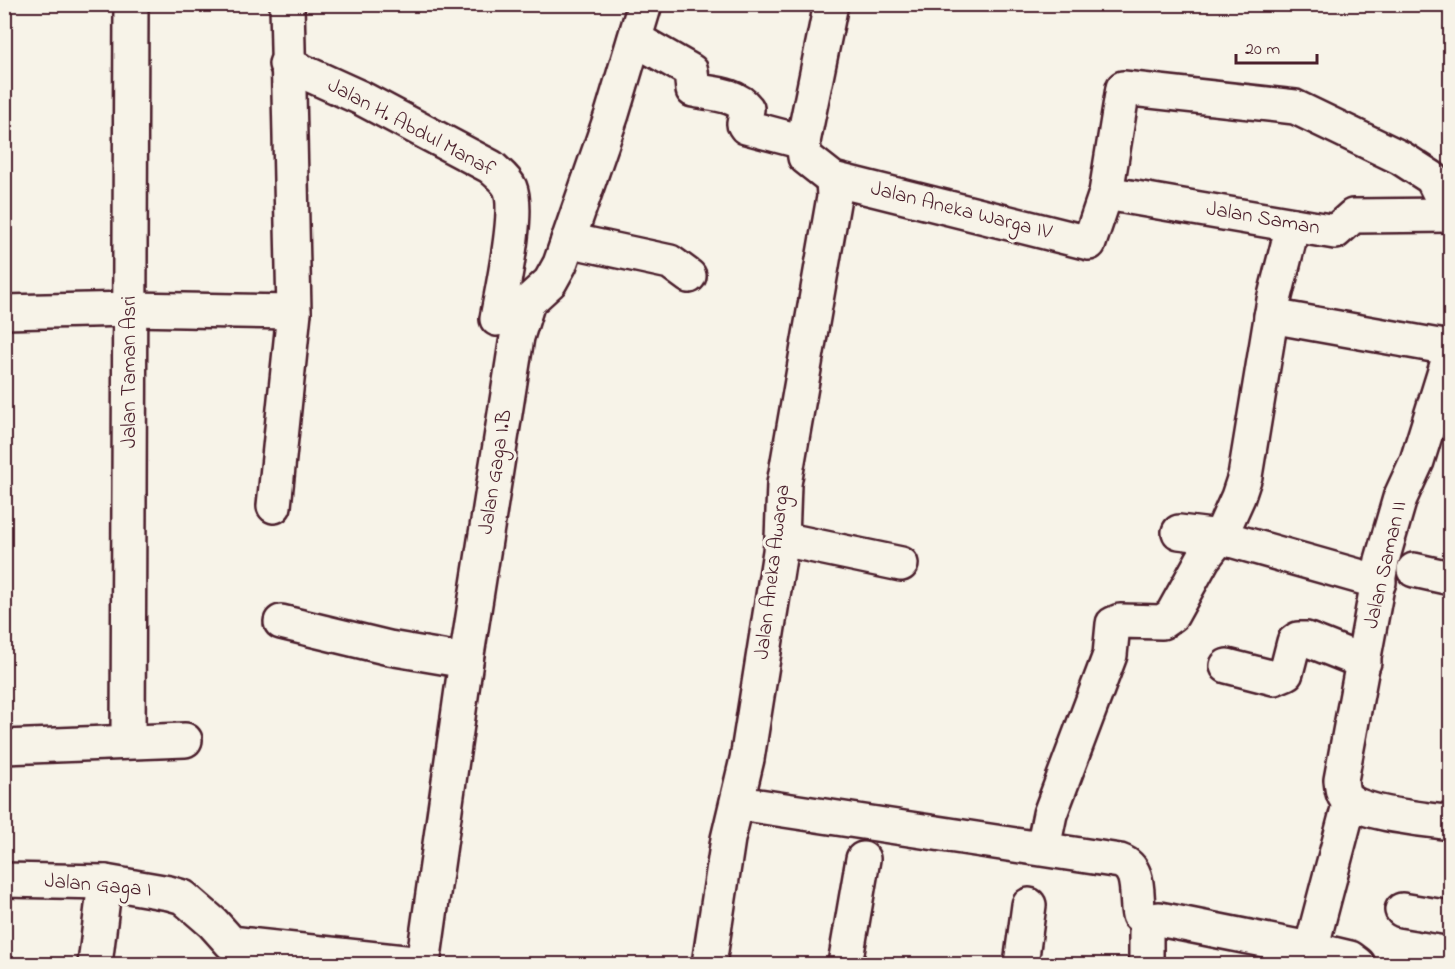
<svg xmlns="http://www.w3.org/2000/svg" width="1455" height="969" font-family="'Indie Flower',sans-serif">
  <rect width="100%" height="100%" fill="#f7f3e8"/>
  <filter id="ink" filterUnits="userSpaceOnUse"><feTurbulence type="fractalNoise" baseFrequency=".0167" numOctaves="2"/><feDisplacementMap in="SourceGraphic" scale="12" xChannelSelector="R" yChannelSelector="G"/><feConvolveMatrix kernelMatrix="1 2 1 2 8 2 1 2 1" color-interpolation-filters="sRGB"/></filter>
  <g filter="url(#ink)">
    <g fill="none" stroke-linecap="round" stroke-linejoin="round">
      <g stroke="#4a1f2b" stroke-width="38">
        <g id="minor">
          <polyline points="831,4 803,142 805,157 833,179 1089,243 1106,193 1123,88 1295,107 1401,158 1432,178 1441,196 1446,214"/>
          <path d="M635 39 691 71 693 90C711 94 735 93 747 109L744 124 746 127 803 142"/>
          <path d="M286 64 361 98 491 167C497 173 506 179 510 188 520 212 502 290 497 319"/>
          <polyline points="1106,193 1335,232 1353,216 1450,215"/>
          <polyline points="568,240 670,262 689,276"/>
          <polyline points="4,312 131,309 294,312"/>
          <polyline points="1271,316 1450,348"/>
          <path d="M1450 355 1417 461 1400 498 1382 560 1341 780C1342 788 1342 796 1349 801 1371 815 1425 819 1450 823"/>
          <polyline points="274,506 294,312 287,4"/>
          <polyline points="1179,532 1220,537 1379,582"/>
          <polyline points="782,539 901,564"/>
          <polyline points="1414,570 1450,578"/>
          <polyline points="281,622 389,648 466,661"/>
          <polyline points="1227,666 1274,678 1286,673 1294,642 1298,639 1306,639 1364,662"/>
          <polyline points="128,740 131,4"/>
          <polyline points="4,747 185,740"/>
          <path d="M739 803 1120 861C1142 869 1135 897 1139 915L1150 924"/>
          <polyline points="1043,848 1050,814 1110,655 1113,624 1120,621 1162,622 1172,615 1203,559 1220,537 1238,497 1245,476 1274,300 1293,225"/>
          <polyline points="4,880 105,882 169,893 183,897 213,923 231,943 422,964"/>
          <polyline points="1402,910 1450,918"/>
          <polyline points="1150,924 1159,919 1329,953 1350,958 1358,964"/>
          <polyline points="1311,949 1350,801"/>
          <polyline points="95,964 105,882"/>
          <polyline points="423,964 466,661 517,337 528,302 550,282 560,264 612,114 645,4"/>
          <polyline points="709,964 728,839 747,759 782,539 784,484 834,197 833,179"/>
          <polyline points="845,964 863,859"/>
          <polyline points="1021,964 1029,905"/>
          <polyline points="1146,964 1146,932 1150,924"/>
        </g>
      </g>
      <use href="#minor" stroke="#f7f3e8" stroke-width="33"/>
    </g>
  </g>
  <g text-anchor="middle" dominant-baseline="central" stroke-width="6" stroke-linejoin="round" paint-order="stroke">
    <g font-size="21" fill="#4a1f2b" stroke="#f7f3e8">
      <text transform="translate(411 128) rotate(28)">Jalan H. Abdul Manaf</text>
      <text transform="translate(961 211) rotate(14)">Jalan Aneka Warga IV</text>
      <text transform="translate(1263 219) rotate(10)">Jalan Saman</text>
      <text transform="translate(130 372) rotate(-90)">Jalan Taman Asri</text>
      <text transform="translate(496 472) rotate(-81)">Jalan Gaga I.B</text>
      <text transform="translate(1386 565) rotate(-77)">Jalan Saman II</text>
      <text transform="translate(773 572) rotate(-83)">Jalan Aneka Awarga</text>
      <text transform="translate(98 886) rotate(5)">Jalan Gaga I</text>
    </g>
  </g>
  <rect width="1455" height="969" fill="none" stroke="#f7f3e8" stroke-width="24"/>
  <rect x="12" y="12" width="1431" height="945" fill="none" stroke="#4a1f2b" stroke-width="2" filter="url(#ink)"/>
  <path d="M1236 54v9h81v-9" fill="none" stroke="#4a1f2b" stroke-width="3"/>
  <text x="1245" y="54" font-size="18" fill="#4a1f2b" stroke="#f7f3e8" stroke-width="4.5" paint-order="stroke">20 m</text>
</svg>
